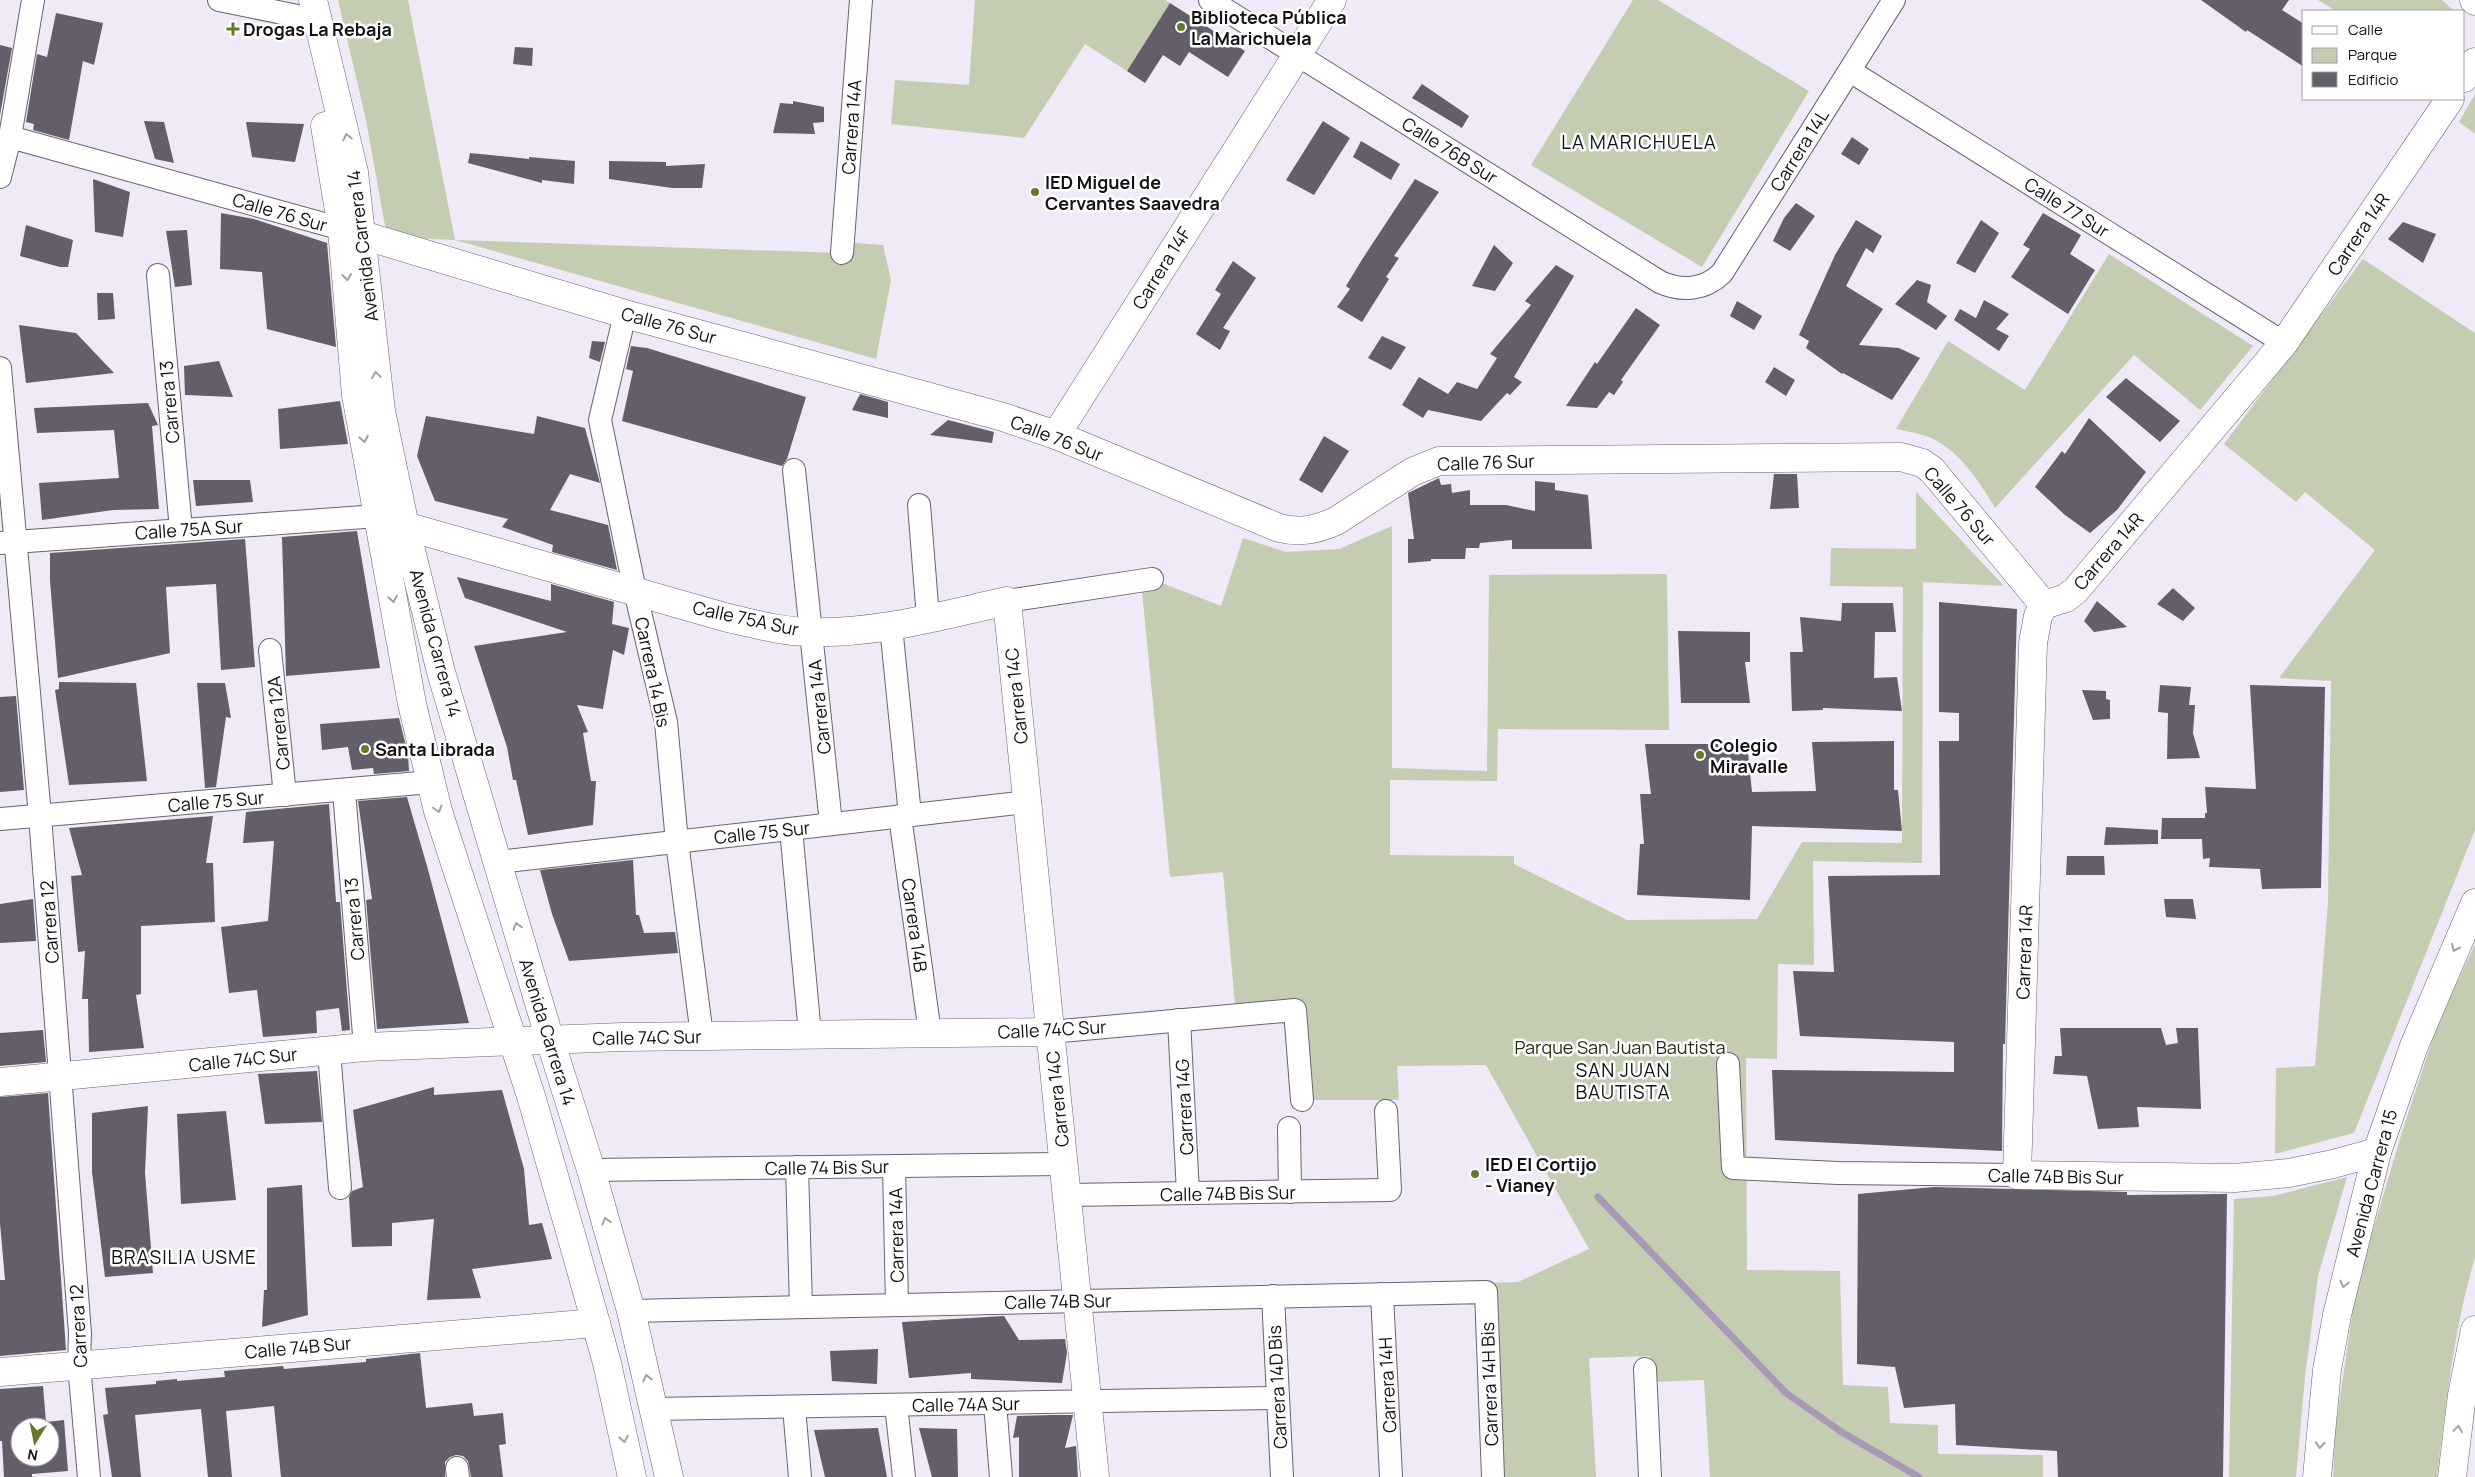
<svg xmlns="http://www.w3.org/2000/svg" width="2475" height="1477" font-family="Manrope,sans-serif">
  <rect width="100%" height="100%" fill="#f0e9f8"/>
  <g fill="#c4cdb2">
    <polygon points="338,0 408,0 455,240 842,253 843,242 883,245 891,280 876,359 455,240 387,237 366,120"/>
    <polygon points="975,0 1165,0 1170,3 1127,71 1085,44 1024,138 891,124 895,80 969,85"/>
    <polygon points="1633,0 1658,0 1809,91 1702,267 1531,165"/>
    <polygon points="2318,0 2442,0 2454,11 2336,11"/>
    <polygon points="2475,94 2475,134 2459,122"/>
    <path d="M2109 254 2253 346 2200 410 2134 355 1995 508C1980 483 1963 456 1937 441 1925 434 1910 432 1896 429L1948 341 2025 390Z"/>
    <polygon points="2363,259 2475,333 2475,830 2354,1133 2275,1154 2276,1068 2315,1066 2328,902 2331,681 2279,678 2375,550 2305,492 2296,502 2224,444"/>
    <polygon points="1916,492 2004,586 1923,582 1922,863 1813,861 1814,965 1778,964 1777,1059 1746,1058 1747,1270 1840,1271 1843,1385 1888,1387 1890,1423 1938,1425 1938,1454 2043,1455 2043,1477 1710,1477 1704,1380 1652,1382 1650,1356 1589,1358 1596,1477 1493,1477 1484,1283 1518,1282 1589,1249 1486,1065 1397,1066 1399,1100 1302,1100 1295,1010 1236,1015 1223,872 1170,877 1141,581 1152,579 1221,606 1243,538 1286,552 1339,549 1392,526 1392,768 1487,771 1489,575 1667,574 1669,730 1498,729 1497,781 1390,780 1390,855 1514,856 1514,864 1627,920 1757,919 1802,842 1902,843 1903,587 1830,586 1831,548 1916,549"/>
    <path d="M2475 944V1257C2454 1328 2446 1403 2437 1477H2333L2335 1432 2356 1288 2402 1132 2438 1023Z"/>
    <polygon points="2347,1177 2318,1276 2305,1377 2296,1477 2229,1477 2234,1199 2273,1196"/>
  </g>
  <g fill="none" stroke-linecap="round" stroke-linejoin="round">
    <polyline stroke="#a89ab7" stroke-width="7" points="1598,1197 1786,1393 1843,1433 1919,1477"/>
  </g>
  <g fill="#645d6a" fill-rule="evenodd">
    <polygon points="2201,0 2289,0 2282,10 2304,24 2304,67 2247,30 2246,32"/>
    <polygon points="1170,3 1245,51 1228,77 1189,52 1180,66 1163,55 1145,83 1127,71"/>
    <polygon points="56,13 103,23 94,65 83,61 69,140 33,130 34,124 26,122 37,54 47,57"/>
    <polygon points="0,45 12,48 0,115"/>
    <polygon points="515,47 533,48 532,66 513,64"/>
    <polygon points="1422,84 1469,116 1462,128 1412,98"/>
    <polygon points="793,101 824,107 824,122 813,123 815,134 773,133 780,103 793,104"/>
    <polygon points="144,121 164,122 174,163 155,159"/>
    <polygon points="1323,121 1350,138 1314,195 1286,180"/>
    <polygon points="246,122 304,124 295,162 252,157"/>
    <polygon points="1852,137 1869,149 1859,165 1841,154"/>
    <polygon points="1361,141 1400,164 1391,180 1353,157"/>
    <polygon points="470,153 529,159 529,157 575,161 574,184 542,180 542,183 468,163"/>
    <polygon points="609,161 666,162 666,166 705,164 702,188 672,188 609,179"/>
    <polygon points="93,179 130,192 123,237 95,232"/>
    <polygon points="1415,179 1439,192 1394,256 1399,258 1386,277 1389,279 1362,322 1337,307 1350,289 1346,286 1363,258"/>
    <polygon points="1796,203 1815,216 1790,251 1773,241 1784,218"/>
    <polygon points="221,213 254,219 327,243 336,347 267,329 262,272 220,269"/>
    <polygon points="2043,213 2081,235 2070,254 2095,270 2068,314 2011,277 2030,249 2023,245"/>
    <polygon points="1856,220 1882,236 1873,253 1866,248 1846,286 1883,309 1859,345 1899,348 1920,358 1892,400 1843,373 1842,374 1806,348 1809,341 1799,335 1835,255"/>
    <polygon points="1981,220 1999,233 1975,273 1956,263"/>
    <polygon points="2403,222 2436,234 2423,263 2388,239"/>
    <polygon points="26,225 73,240 68,267 60,267 20,256"/>
    <polygon points="187,230 192,285 175,287 166,231"/>
    <polygon points="1494,245 1513,263 1495,291 1472,286"/>
    <polygon points="1233,261 1256,278 1223,328 1230,331 1220,350 1196,334 1221,294 1215,290"/>
    <polygon points="1556,265 1574,276 1514,377 1522,382 1510,395 1507,393 1481,421 1428,410 1423,418 1402,405 1419,377 1448,394 1457,382 1477,389 1497,358 1490,354 1531,305 1525,301"/>
    <polygon points="1917,280 1931,285 1927,302 1947,316 1936,330 1895,304"/>
    <polygon points="97,293 113,293 115,319 98,320"/>
    <polygon points="1984,300 2009,314 1996,329 2009,336 1999,351 1954,320 1960,309 1976,318"/>
    <polygon points="1737,301 1762,316 1754,330 1730,316"/>
    <polygon points="1636,308 1660,325 1621,380 1623,382 1614,395 1609,392 1597,408 1566,406 1595,362 1597,364"/>
    <polygon points="19,325 76,333 114,373 26,383"/>
    <polygon points="1382,336 1406,347 1391,370 1368,358"/>
    <polygon points="592,341 605,342 600,362 589,358"/>
    <polygon points="631,346 647,348 806,397 787,459 782,466 622,421 633,371 626,369"/>
    <polygon points="219,361 233,397 185,395 184,366"/>
    <polygon points="1774,367 1795,380 1786,396 1765,382"/>
    <polygon points="2126,378 2180,421 2160,442 2106,397"/>
    <polygon points="860,394 888,402 888,418 852,410"/>
    <polygon points="340,401 348,444 280,449 278,409"/>
    <polygon points="148,403 158,425 152,426 159,509 113,510 42,520 39,483 119,478 114,430 37,433 34,408"/>
    <polygon points="426,416 534,434 537,416 585,428 600,483 570,474 550,510 608,525 617,570 552,552 553,545 502,527 508,519 435,501 417,456"/>
    <polygon points="2089,418 2146,472 2117,510 2090,533 2065,515 2035,487 2062,451 2065,454"/>
    <polygon points="948,420 994,432 992,443 930,435"/>
    <polygon points="1324,436 1349,451 1322,493 1299,480"/>
    <polygon points="1774,474 1797,474 1799,508 1770,509"/>
    <polygon points="1439,478 1441,485 1451,484 1452,493 1470,490 1470,505 1506,505 1535,511 1535,481 1555,483 1555,490 1588,495 1592,549 1512,549 1512,540 1480,543 1479,548 1466,548 1465,559 1431,559 1431,561 1408,563 1408,539 1414,539 1408,493"/>
    <polygon points="193,480 250,480 253,502 196,506"/>
    <polygon points="357,531 380,668 286,676 282,537"/>
    <polygon points="245,539 255,667 221,670 216,584 166,587 170,653 58,678 50,581 50,553"/>
    <polygon points="457,577 551,601 551,584 614,602 612,624 629,628 624,655 613,650 603,709 577,705 588,732 583,733 591,781 596,781 593,825 528,835 516,780 513,780 507,747 474,646 567,632 465,598"/>
    <polygon points="2173,588 2195,608 2183,621 2157,604"/>
    <polygon points="2097,601 2127,627 2094,632 2084,621"/>
    <polygon points="1939,602 2017,609 2005,1044 2003,1044 2002,1151 1775,1140 1772,1070 1954,1072 1954,1042 1800,1036 1793,971 1834,972 1828,876 1940,875 1939,741 1959,741 1959,713 1939,712"/>
    <polygon points="1842,603 1893,603 1896,632 1875,632 1874,678 1897,677 1902,711 1823,708 1823,710 1792,711 1790,652 1803,652 1800,617 1841,621"/>
    <polygon points="1678,631 1750,632 1750,662 1745,662 1750,703 1681,703"/>
    <polygon points="59,682 136,683 147,781 69,785 55,690 59,689"/>
    <polygon points="197,683 225,683 231,718 226,717 216,787 205,788"/>
    <polygon points="2160,685 2191,687 2189,705 2195,705 2193,733 2200,758 2167,759 2168,713 2158,712"/>
    <polygon points="2250,685 2325,687 2321,888 2262,889 2260,869 2209,867 2210,858 2203,859 2202,839 2161,839 2162,818 2205,818 2205,813 2207,813 2205,787 2256,789"/>
    <polygon points="2082,690 2106,691 2106,699 2110,700 2110,719 2093,720"/>
    <polygon points="16,696 24,790 0,792 0,697"/>
    <polygon points="399,718 408,754 409,771 374,774 373,768 352,770 348,747 322,750 320,724"/>
    <polygon points="1894,741 1894,790 1898,790 1902,831 1752,826 1750,900 1637,895 1640,844 1644,844 1640,794 1651,794 1645,744 1747,744 1752,792 1816,791 1812,742"/>
    <polygon points="407,797 427,866 469,1023 377,1029 366,900 372,899 358,801"/>
    <polygon points="329,804 336,902 340,902 350,1030 342,1031 339,1008 316,1011 317,1033 263,1037 257,990 229,993 221,927 268,921 274,841 243,843 246,812"/>
    <polygon points="213,816 206,863 213,863 215,922 141,926 141,994 136,995 144,1048 89,1052 88,999 82,999 85,951 78,952 71,876 82,875 69,828"/>
    <polygon points="2106,827 2158,830 2158,844 2104,845"/>
    <polygon points="2067,856 2104,856 2105,875 2066,875"/>
    <polygon points="633,860 636,915 639,915 644,933 675,932 678,953 569,961 552,914 540,870"/>
    <polygon points="33,899 36,941 0,943 0,904"/>
    <polygon points="2164,899 2193,899 2196,919 2166,917"/>
    <polygon points="2060,1028 2161,1028 2166,1045 2178,1043 2176,1028 2198,1028 2201,1109 2137,1107 2139,1127 2098,1129 2087,1076 2053,1074 2055,1056 2062,1056"/>
    <polygon points="43,1030 46,1062 0,1066 0,1033"/>
    <polygon points="317,1071 322,1122 265,1124 258,1074"/>
    <polygon points="434,1087 434,1095 502,1090 524,1169 529,1225 542,1223 552,1259 472,1269 481,1298 427,1300 434,1219 392,1223 392,1246 352,1247 349,1197 352,1191 363,1187 353,1110"/>
    <polygon points="48,1093 66,1350 0,1356 0,1280 5,1280 0,1223 0,1097"/>
    <polygon points="148,1106 145,1173 153,1273 105,1277 92,1172 92,1113"/>
    <polygon points="226,1111 236,1200 181,1204 177,1114"/>
    <polygon points="302,1185 308,1315 262,1327 264,1290 267,1290 267,1188"/>
    <polygon points="1934,1187 2127,1192 2127,1195 2227,1194 2223,1477 2058,1477 2057,1451 1956,1445 1955,1404 1904,1408 1895,1367 1857,1364 1858,1194"/>
    <polygon points="1004,1316 1019,1340 1065,1339 1067,1353 1062,1383 971,1379 971,1373 909,1378 902,1322"/>
    <polygon points="878,1349 877,1384 832,1381 830,1351"/>
    <polygon points="420,1353 426,1408 472,1403 474,1416 503,1413 506,1444 499,1445 503,1477 471,1477 468,1461 463,1456 456,1455 450,1457 445,1462 445,1477 281,1477 274,1406 226,1411 232,1477 208,1477 201,1409 135,1415 141,1477 112,1477 103,1415 108,1414 105,1388 156,1384 156,1381 177,1379 177,1381 225,1377 224,1371 283,1366 284,1369 366,1362 366,1359"/>
    <path d="M43 1386 46 1422 64 1420 68 1471 32 1474V1477H4L2 1441H0V1389ZM20 1427H50V1457H20Z"/>
    <polygon points="1052,1415 1073,1415 1065,1448 1076,1446 1078,1477 1019,1477 1019,1437 1013,1438 1017,1416"/>
    <polygon points="878,1428 887,1477 825,1477 814,1430"/>
    <polygon points="919,1428 957,1429 958,1477 932,1477"/>
  </g>
  <g fill="none" stroke-linecap="round" stroke-linejoin="round">
    <g stroke="#696370" stroke-width="24">
      <g id="street">
        <polyline points="219,0 317,20"/>
        <path d="M1210 0 1660 282C1682 292 1705 290 1722 273L1894 0"/>
        <polyline points="1850,71 2284,343"/>
        <polyline points="10,137 342,229"/>
        <polyline points="0,177 10,137 33,0"/>
        <polyline points="842,253 861,0"/>
        <polyline points="158,275 181,530"/>
        <polyline points="625,314 600,420 635,591 666,722 677,842 702,1036"/>
        <polyline points="0,368 40,816 80,1333 79,1365 89,1477"/>
        <polyline points="794,470 831,824"/>
        <polyline points="919,505 928,618"/>
        <polyline points="0,543 378,516"/>
        <polyline points="1007,601 1152,579"/>
        <polyline points="891,626 910,815"/>
        <polyline points="270,650 285,795"/>
        <polyline points="344,791 365,1047"/>
        <polyline points="900,816 930,1033"/>
        <polyline points="0,819 431,782"/>
        <polyline points="791,829 810,1034"/>
        <polyline points="498,862 1027,802"/>
        <polyline points="1179,1020 1188,1193"/>
        <polyline points="1050,1032 1295,1010 1302,1100"/>
        <polyline points="329,1051 340,1188"/>
        <polyline points="1728,1064 1733,1168 1838,1173 2017,1175"/>
        <polyline points="1289,1128 1290,1192"/>
        <polyline points="894,1166 897,1304"/>
        <polyline points="797,1167 801,1307"/>
        <polyline points="591,1170 1064,1164"/>
        <polyline points="1067,1195 1390,1190 1386,1111"/>
        <polyline points="1382,1294 1391,1477"/>
        <polyline points="1273,1296 1282,1477"/>
        <polyline points="631,1311 1486,1292 1493,1477"/>
        <polyline points="1645,1369 1650,1477"/>
        <polyline points="995,1403 1001,1477"/>
        <polyline points="896,1405 904,1477"/>
        <polyline points="794,1407 800,1477"/>
        <polyline points="654,1409 1278,1398"/>
        <polyline points="457,1468 458,1477"/>
      </g>
    </g>
    <g stroke="#696370" stroke-width="29">
      <g id="secondary">
        <polyline points="2464,78 2475,62"/>
        <path d="M342 229 625 314 1003 417 1056 435 1279 528C1300 533 1316 530 1336 521L1412 472 1439 461 1901 457 1922 463 1932 470 2044 605"/>
        <polyline points="1056,435 1332,0"/>
        <path d="M405 526 728 618C755 624 783 632 811 632 877 634 943 615 1007 601L1095 1477"/>
        <polyline points="0,1082 365,1047 622,1037 1050,1032"/>
        <polyline points="2377,1152 2333,1164 2289,1173 2235,1178 2017,1175 2033,643 2038,616 2044,605 2066,598 2076,590 2284,343 2450,99"/>
        <polyline points="0,1372 596,1323"/>
      </g>
    </g>
    <g stroke="#696370" stroke-width="29">
      <g id="primary">
        <polyline points="313,0 354,172 381,411 405,526 441,672 550,1040 591,1170 631,1311 669,1477"/>
        <polyline points="325,126 342,229 356,395 412,704 438,811 531,1096 574,1245 607,1363 632,1477"/>
      </g>
    </g>
    <g stroke="#696370" stroke-width="29">
      <g id="highway">
        <polyline points="2474,0 2475,1"/>
        <polyline points="2317,1477 2327,1370 2337,1315 2377,1152 2414,1046 2475,903"/>
        <polyline points="2452,1477 2462,1395 2475,1330"/>
      </g>
    </g>
    <use href="#street" stroke="#fff" stroke-width="22"/>
    <use href="#secondary" stroke="#fff" stroke-width="28"/>
    <use href="#primary" stroke="#fff" stroke-width="28"/>
    <use href="#highway" stroke="#fff" stroke-width="28"/>
  </g>
  <defs><path id="oneway-chevron" d="M-2-3.5L2.5 0L-2 3.5" fill="none" stroke-width="1.6" stroke-linecap="round" stroke-linejoin="round" transform="scale(1.25)"/></defs>
  <g stroke="#a1a0a2">
    <use href="#oneway-chevron" transform="translate(347 137) rotate(-103)"/>
    <use href="#oneway-chevron" transform="translate(347 277) rotate(84)"/>
    <use href="#oneway-chevron" transform="translate(376 375) rotate(-98)"/>
    <use href="#oneway-chevron" transform="translate(364 439) rotate(80)"/>
    <use href="#oneway-chevron" transform="translate(393 599) rotate(80)"/>
    <use href="#oneway-chevron" transform="translate(438 809) rotate(75)"/>
    <use href="#oneway-chevron" transform="translate(517 926) rotate(-106)"/>
    <use href="#oneway-chevron" transform="translate(2455 948) rotate(114)"/>
    <use href="#oneway-chevron" transform="translate(606 1221) rotate(-106)"/>
    <use href="#oneway-chevron" transform="translate(2344 1284) rotate(103)"/>
    <use href="#oneway-chevron" transform="translate(647 1378) rotate(-103)"/>
    <use href="#oneway-chevron" transform="translate(2458 1429) rotate(-82)"/>
    <use href="#oneway-chevron" transform="translate(624 1439) rotate(79)"/>
    <use href="#oneway-chevron" transform="translate(2320 1445) rotate(94)"/>
  </g>
  <g fill="#65792a" stroke="#fff" stroke-width="2">
    <circle cx="1181" cy="27" r="5"/>
    <path d="M230.5 21.5h5v5h5v5h-5v5h-5v-5h-5v-5h5z"/>
    <circle cx="1035" cy="192" r="5"/>
    <circle cx="365" cy="749" r="5"/>
    <circle cx="1700" cy="755" r="5"/>
    <circle cx="1475" cy="1174" r="5"/>
  </g>
  <g text-anchor="middle" dominant-baseline="central" stroke-width="5" stroke-linejoin="round" paint-order="stroke">
    <g font-size="18" font-weight="bold" fill="#141116" stroke="#fff" text-anchor="start">
      <text x="1191" y="17">Biblioteca Pública<tspan x="1191" dy="21">La Marichuela</tspan></text>
      <text x="243" y="29">Drogas La Rebaja</text>
      <text x="1045" y="182">IED Miguel de<tspan x="1045" dy="21">Cervantes Saavedra</tspan></text>
      <text x="1710" y="745">Colegio<tspan x="1710" dy="21">Miravalle</tspan></text>
      <text x="375" y="749">Santa Librada</text>
      <text x="1485" y="1164">IED El Cortijo<tspan x="1485" dy="21">- Vianey</tspan></text>
    </g>
    <g font-size="18" fill="#141116" stroke="#fff">
      <text transform="translate(851 127) rotate(-86)">Carrera 14A</text>
      <text transform="translate(1450 150) rotate(32)">Calle 76B Sur</text>
      <text transform="translate(1799 150) rotate(-58)">Carrera 14L</text>
      <text transform="translate(2067 207) rotate(32)">Calle 77 Sur</text>
      <text transform="translate(280 212) rotate(16)">Calle 76 Sur</text>
      <text transform="translate(2358 234) rotate(-56)">Carrera 14R</text>
      <text transform="translate(362 246) rotate(-97)">Avenida Carrera 14</text>
      <text transform="translate(1161 268) rotate(-58)">Carrera 14F</text>
      <text transform="translate(669 325) rotate(15)">Calle 76 Sur</text>
      <text transform="translate(169 402) rotate(-95)">Carrera 13</text>
      <text transform="translate(1057 438) rotate(21)">Calle 76 Sur</text>
      <text transform="translate(1486 462) rotate(-2)">Calle 76 Sur</text>
      <text transform="translate(1960 506) rotate(49)">Calle 76 Sur</text>
      <text transform="translate(189 529) rotate(-4)">Calle 75A Sur</text>
      <text transform="translate(2108 551) rotate(-49)">Carrera 14R</text>
      <text transform="translate(746 618) rotate(12)">Calle 75A Sur</text>
      <text transform="translate(436 643) rotate(75)">Avenida Carrera 14</text>
      <text transform="translate(653 672) rotate(78)">Carrera 14 Bis</text>
      <text transform="translate(1016 696) rotate(-96)">Carrera 14C</text>
      <text transform="translate(819 707) rotate(-96)">Carrera 14A</text>
      <text transform="translate(278 723) rotate(-96)">Carrera 12A</text>
      <text transform="translate(216 801) rotate(-5)">Calle 75 Sur</text>
      <text transform="translate(762 832) rotate(-6)">Calle 75 Sur</text>
      <text transform="translate(354 919) rotate(-95)">Carrera 13</text>
      <text transform="translate(49 922) rotate(-94)">Carrera 12</text>
      <text transform="translate(915 925) rotate(82)">Carrera 14B</text>
      <text transform="translate(2024 952) rotate(-88)">Carrera 14R</text>
      <text transform="translate(1052 1029) rotate(-3)">Calle 74C Sur</text>
      <text transform="translate(548 1032) rotate(73)">Avenida Carrera 14</text>
      <text transform="translate(647 1037) rotate(-1)">Calle 74C Sur</text>
      <text transform="translate(243 1059) rotate(-6)">Calle 74C Sur</text>
      <text transform="translate(1057 1099) rotate(-96)">Carrera 14C</text>
      <text transform="translate(1184 1107) rotate(-93)">Carrera 14G</text>
      <text transform="translate(827 1167) rotate(-1)">Calle 74 Bis Sur</text>
      <text transform="translate(2056 1176) rotate(1)">Calle 74B Bis Sur</text>
      <text transform="translate(2371 1183) rotate(-75)">Avenida Carrera 15</text>
      <text transform="translate(1228 1193) rotate(-1)">Calle 74B Bis Sur</text>
      <text transform="translate(896 1235) rotate(-91)">Carrera 14A</text>
      <text transform="translate(1058 1301) rotate(-1)">Calle 74B Sur</text>
      <text transform="translate(78 1326) rotate(-93)">Carrera 12</text>
      <text transform="translate(298 1347) rotate(-5)">Calle 74B Sur</text>
      <text transform="translate(1489 1384) rotate(-92)">Carrera 14H Bis</text>
      <text transform="translate(1387 1385) rotate(-93)">Carrera 14H</text>
      <text transform="translate(1277 1387) rotate(-93)">Carrera 14D Bis</text>
      <text transform="translate(966 1404) rotate(-1)">Calle 74A Sur</text>
    </g>
    <g font-size="18" fill="#252e07" stroke="#fff">
      <text x="1620" y="1047">Parque San Juan Bautista</text>
    </g>
    <g font-size="19" letter-spacing="1" fill="#141116" stroke="#fff">
      <text x="1639" y="142">LA MARICHUELA</text>
      <text x="1623" y="1070">SAN JUAN<tspan x="1623" dy="22">BAUTISTA</tspan></text>
      <text x="184" y="1257">BRASILIA USME</text>
    </g>
  </g>
  <rect x="2302" y="10" width="162" height="90" fill="#ffffff" stroke="#a1a0a2"/>
  <rect x="2312" y="26" width="25" height="8" fill="#ffffff" stroke="#a1a0a2"/>
  <text x="2348" y="35" font-size="15" fill="#141116">Calle</text>
  <rect x="2312" y="48" width="25" height="15" fill="#c4cdb2" stroke="#a1a0a2"/>
  <text x="2348" y="60" font-size="15" fill="#141116">Parque</text>
  <rect x="2312" y="72" width="25" height="15" fill="#645d6a" stroke="#a1a0a2"/>
  <text x="2348" y="85" font-size="15" fill="#141116">Edificio</text>
  <g transform="translate(35 1442) rotate(190)"><circle r="24" fill="#ffffff" stroke="#a1a0a2"/>
  <path d="M0-4L9 19L0 12L-9 19Z" fill="#65792a"/>
  <text y="-8" font-size="14" font-weight="bold" text-anchor="middle" fill="#141116">N</text>
  </g>
</svg>
